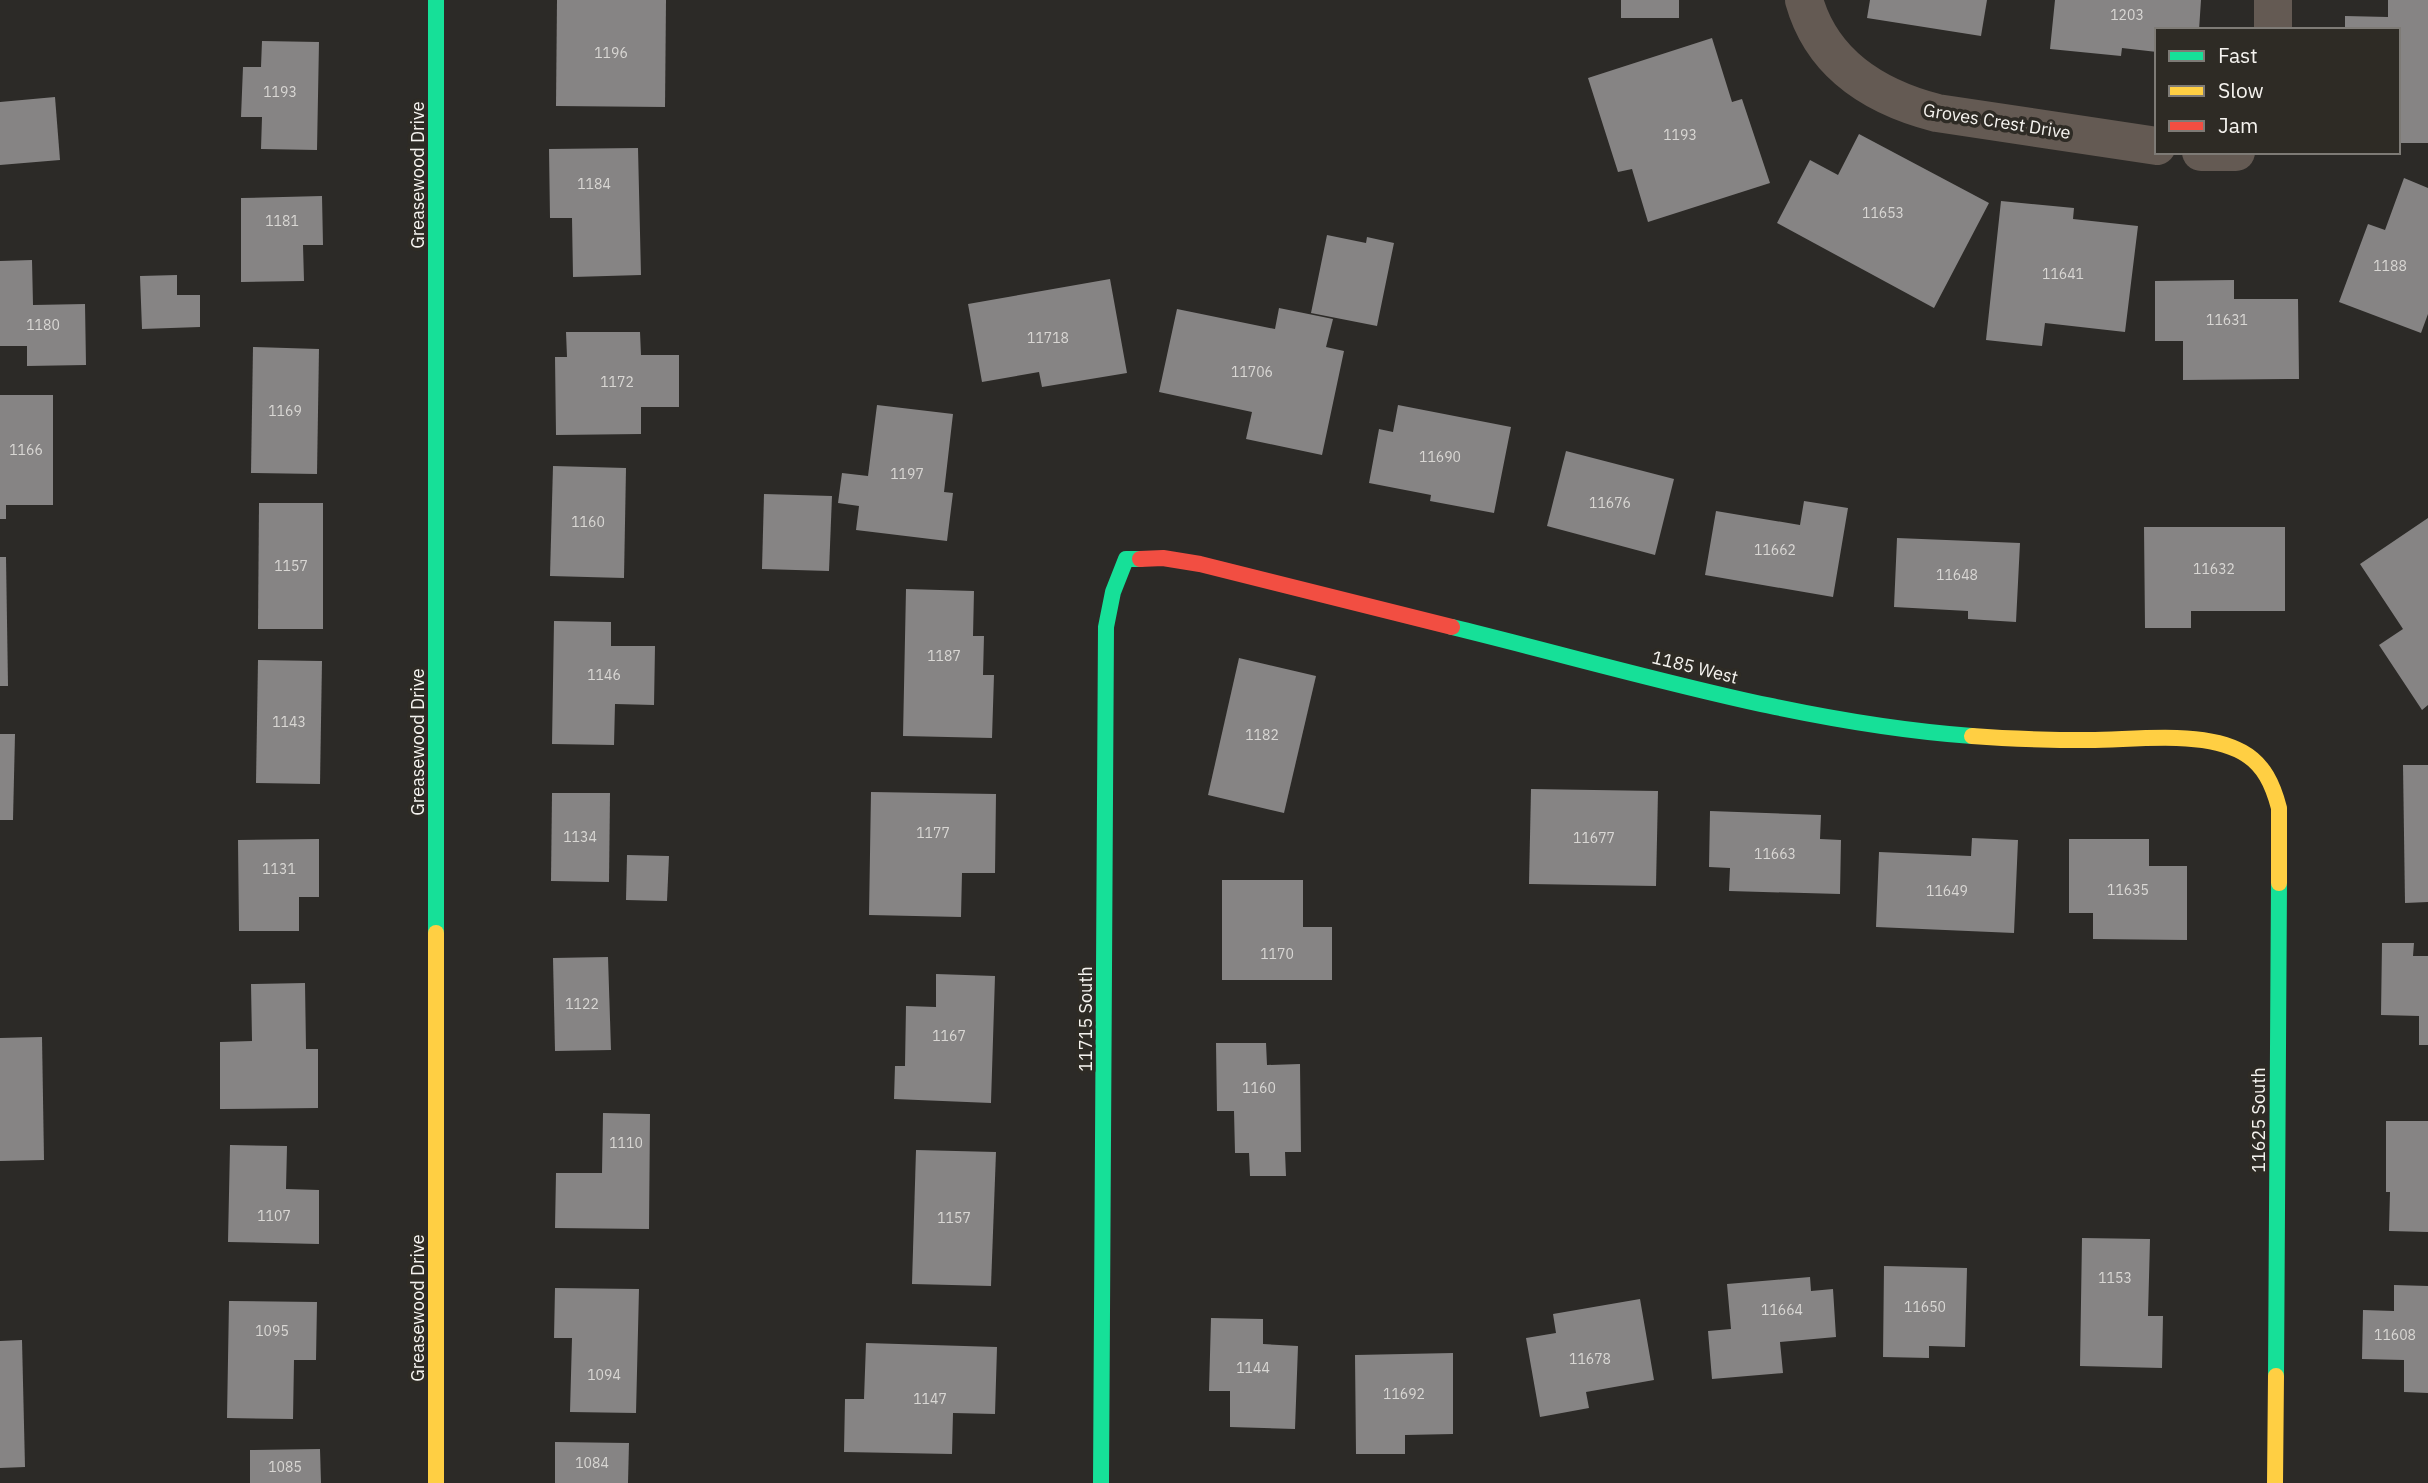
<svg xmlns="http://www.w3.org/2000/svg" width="2428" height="1483" font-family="'IBM Plex Sans',sans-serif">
  <rect width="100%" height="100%" fill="#2c2a27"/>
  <g fill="#868484">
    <polygon points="557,0 666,0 665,107 556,106"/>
    <rect x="1621" y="0" width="58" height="18"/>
    <polygon points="1870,0 1987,0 1981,36 1867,18"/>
    <polygon points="2055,0 2201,0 2199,30 2157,30 2157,52 2122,48 2121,56 2050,49"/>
    <polygon points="2388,0 2428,0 2428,143 2398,143 2398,30 2345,30 2345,16 2388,17"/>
    <polygon points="1712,38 1732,102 1742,99 1770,183 1648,222 1632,169 1618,172 1588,78"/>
    <polygon points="262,41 319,42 317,150 261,149 262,117 241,117 243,67 261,67"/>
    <polygon points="55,97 60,160 0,165 0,102"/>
    <polygon points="1859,134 1989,203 1934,308 1777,223 1810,160 1838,175"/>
    <polygon points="638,148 641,275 573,277 572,218 550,218 549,149"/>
    <polygon points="2404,178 2428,188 2428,314 2421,333 2339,302 2368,224 2385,230"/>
    <polygon points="322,196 323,245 303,245 304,281 241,282 241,198"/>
    <polygon points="2001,201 2074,208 2073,219 2138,226 2125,332 2045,323 2042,346 1986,340"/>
    <polygon points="1327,235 1366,243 1367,237 1394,243 1377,326 1311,313"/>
    <polygon points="32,260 33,305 85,304 86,365 27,366 27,346 0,346 0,261"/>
    <polygon points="177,275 177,295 200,295 200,327 142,329 140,276"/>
    <polygon points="1110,279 1127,373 1042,387 1039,372 982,382 968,304"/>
    <polygon points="2234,280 2234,299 2298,299 2299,379 2183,380 2183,341 2155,341 2155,281"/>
    <polygon points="1279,308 1333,319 1326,347 1344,351 1322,455 1246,439 1252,412 1159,392 1177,309 1275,329"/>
    <polygon points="566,332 640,332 641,355 679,355 679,407 641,407 641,434 556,435 555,357 567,357"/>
    <polygon points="253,347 319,349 317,474 251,473"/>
    <polygon points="0,395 53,395 53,505 6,505 6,519 0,519"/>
    <polygon points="877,405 953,414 944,492 953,493 947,541 856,530 859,506 838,503 842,473 868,476"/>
    <polygon points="1398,405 1511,427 1494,513 1430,501 1431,495 1369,483 1379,429 1393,432"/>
    <polygon points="1566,451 1674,479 1655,555 1547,526"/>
    <polygon points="553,466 626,468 624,578 550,576"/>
    <polygon points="764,494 832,496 829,571 762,569"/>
    <polygon points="1804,501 1848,508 1833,597 1705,575 1716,511 1800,525"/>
    <polygon points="259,503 323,503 323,629 258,629"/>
    <polygon points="2428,518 2428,705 2422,710 2379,645 2403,629 2360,564"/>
    <polygon points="2144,527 2285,527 2285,611 2191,611 2191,628 2145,628"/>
    <polygon points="1897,538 2020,543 2016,622 1968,619 1968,611 1894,607"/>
    <polygon points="0,557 6,557 8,686 0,686"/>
    <polygon points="906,589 974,591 973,636 984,636 983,675 994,675 992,738 903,736"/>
    <polygon points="554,621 611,622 611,646 655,646 654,705 615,704 614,745 552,744"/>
    <polygon points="1239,658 1316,676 1284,813 1208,795"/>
    <polygon points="258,660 322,661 320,784 256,783"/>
    <polygon points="0,734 15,734 13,820 0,820"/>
    <polygon points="2403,765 2428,765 2428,902 2405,903"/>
    <polygon points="1531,789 1658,791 1656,886 1529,884"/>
    <polygon points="871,792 996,794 995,873 962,873 961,917 869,915"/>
    <polygon points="552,793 610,793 609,882 551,881"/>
    <polygon points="1710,811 1821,815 1820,839 1841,840 1840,894 1729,891 1730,868 1709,867"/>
    <polygon points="1972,838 2018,840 2014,933 1876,927 1879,852 1971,856"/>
    <polygon points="319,839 319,897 299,897 299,931 239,931 238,840"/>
    <polygon points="2069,839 2149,839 2149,866 2187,866 2187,940 2093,939 2093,913 2069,913"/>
    <polygon points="627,855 669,856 667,901 626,900"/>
    <polygon points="1222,880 1303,880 1303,927 1332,927 1332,980 1222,980"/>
    <polygon points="2382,943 2414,943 2413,956 2428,956 2428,1045 2419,1045 2419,1016 2381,1015"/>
    <polygon points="608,957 611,1050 555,1051 553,958"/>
    <polygon points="936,974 995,976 991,1103 894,1099 895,1066 905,1066 906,1006 936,1007"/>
    <polygon points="305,983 306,1049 318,1049 318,1108 220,1109 220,1042 252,1041 251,984"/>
    <polygon points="42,1037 44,1160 0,1161 0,1038"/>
    <polygon points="1216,1043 1266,1043 1267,1065 1300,1064 1301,1152 1285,1152 1286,1176 1250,1176 1249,1153 1235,1153 1234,1111 1217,1111"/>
    <polygon points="603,1113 650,1114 649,1229 555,1228 556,1173 602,1173"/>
    <polygon points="2386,1121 2428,1121 2428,1232 2389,1231 2390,1192 2386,1192"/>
    <polygon points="230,1145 287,1146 286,1189 319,1190 319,1244 228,1242"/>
    <polygon points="916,1150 996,1152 991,1286 912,1284"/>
    <polygon points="2082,1238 2150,1239 2148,1316 2163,1316 2162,1368 2080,1366"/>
    <polygon points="1884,1266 1967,1268 1965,1347 1929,1346 1929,1358 1883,1357"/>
    <polygon points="1810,1277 1811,1291 1833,1289 1836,1337 1780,1342 1783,1373 1712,1379 1708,1331 1731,1329 1727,1284"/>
    <polygon points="2394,1285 2428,1286 2428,1393 2404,1392 2404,1360 2362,1359 2363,1310 2394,1311"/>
    <polygon points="555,1288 639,1289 636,1413 570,1412 572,1338 554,1338"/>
    <polygon points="1640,1299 1654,1380 1586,1392 1589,1408 1540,1417 1526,1338 1556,1333 1553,1314"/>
    <polygon points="229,1301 317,1302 316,1360 294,1360 293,1419 227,1418"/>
    <polygon points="1211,1318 1263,1319 1263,1344 1298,1346 1295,1429 1230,1427 1230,1391 1209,1391"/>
    <polygon points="22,1340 25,1467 0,1468 0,1341"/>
    <polygon points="866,1343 997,1347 995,1414 953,1413 952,1454 844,1452 845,1399 864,1399"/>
    <polygon points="1453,1353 1453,1434 1405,1435 1405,1454 1356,1454 1355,1355"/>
    <polygon points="555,1442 629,1443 628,1483 555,1483"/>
    <polygon points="320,1449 321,1483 250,1483 250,1450"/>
  </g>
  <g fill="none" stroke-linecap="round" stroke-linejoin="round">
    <g stroke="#645a53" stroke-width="38">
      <path d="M1804 0C1822 64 1875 97 1937 113L2157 146"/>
      <polyline points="2273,30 2273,0"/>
      <polyline points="2201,152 2236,152"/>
    </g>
    <g stroke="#16e098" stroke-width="16">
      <polyline points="436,0 436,933"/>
      <path d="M1452 627C1624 669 1795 723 1972 736"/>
      <polyline points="2276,1376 2279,883"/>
      <polyline points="1101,1483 1106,627 1113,592 1126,559 1140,559"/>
    </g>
    <g stroke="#ffcf43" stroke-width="16">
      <path d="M1972 736C2011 739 2050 740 2089 740 2134 740 2203 730 2242 752 2264 764 2273 785 2279 808V883"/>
      <polyline points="436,933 436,1483"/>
      <polyline points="2275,1483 2276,1376"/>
    </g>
    <polyline stroke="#f24e42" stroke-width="16" points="1140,559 1163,558 1200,564 1452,627"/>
  </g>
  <g text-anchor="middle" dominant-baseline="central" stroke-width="7" stroke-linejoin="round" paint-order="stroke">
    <g font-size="14" fill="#d9d7d4">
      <text x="2127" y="15">1203</text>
      <text x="611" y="53">1196</text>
      <text x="280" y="92">1193</text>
      <text x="1680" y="135">1193</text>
      <text x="594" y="184">1184</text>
      <text x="1883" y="213">11653</text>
      <text x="282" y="221">1181</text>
      <text x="2390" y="266">1188</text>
      <text x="2063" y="274">11641</text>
      <text x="2227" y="320">11631</text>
      <text x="43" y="325">1180</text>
      <text x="1048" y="338">11718</text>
      <text x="1252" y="372">11706</text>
      <text x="617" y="382">1172</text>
      <text x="285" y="411">1169</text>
      <text x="26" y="450">1166</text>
      <text x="1440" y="457">11690</text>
      <text x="907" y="474">1197</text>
      <text x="1610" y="503">11676</text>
      <text x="588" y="522">1160</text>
      <text x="1775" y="550">11662</text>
      <text x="291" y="566">1157</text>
      <text x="2214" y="569">11632</text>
      <text x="1957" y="575">11648</text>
      <text x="944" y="656">1187</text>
      <text x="604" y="675">1146</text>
      <text x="289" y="722">1143</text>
      <text x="1262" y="735">1182</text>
      <text x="933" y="833">1177</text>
      <text x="580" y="837">1134</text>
      <text x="1594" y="838">11677</text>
      <text x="1775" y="854">11663</text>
      <text x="279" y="869">1131</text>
      <text x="2128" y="890">11635</text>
      <text x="1947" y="891">11649</text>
      <text x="1277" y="954">1170</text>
      <text x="582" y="1004">1122</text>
      <text x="949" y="1036">1167</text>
      <text x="1259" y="1088">1160</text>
      <text x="626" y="1143">1110</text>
      <text x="274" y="1216">1107</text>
      <text x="954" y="1218">1157</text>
      <text x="2115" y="1278">1153</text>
      <text x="1925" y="1307">11650</text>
      <text x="1782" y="1310">11664</text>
      <text x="272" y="1331">1095</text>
      <text x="2395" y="1335">11608</text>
      <text x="1590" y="1359">11678</text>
      <text x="1253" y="1368">1144</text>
      <text x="604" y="1375">1094</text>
      <text x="1404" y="1394">11692</text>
      <text x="930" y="1399">1147</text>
      <text x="592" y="1463">1084</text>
      <text x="285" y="1467">1085</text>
    </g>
    <g font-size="18" fill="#f5f3ef" stroke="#2e2b25">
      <text transform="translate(1997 121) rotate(9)">Groves Crest Drive</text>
      <text transform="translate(417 175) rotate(-90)">Greasewood Drive</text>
      <text transform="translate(1695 667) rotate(14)">1185 West</text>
      <text transform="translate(417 742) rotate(-90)">Greasewood Drive</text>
      <text transform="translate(1085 1019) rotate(-90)">11715 South</text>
      <text transform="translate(2258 1120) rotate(-90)">11625 South</text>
      <text transform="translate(417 1308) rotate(-90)">Greasewood Drive</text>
    </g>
  </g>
  <rect x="2155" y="28" width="245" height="126" fill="#2e2b25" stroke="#7e7b76" stroke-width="2"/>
  <rect x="2169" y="51" width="35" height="10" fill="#16e098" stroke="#7e7b76" stroke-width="2"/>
  <text x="2218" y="63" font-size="21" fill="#f5f3ef">Fast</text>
  <rect x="2169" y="86" width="35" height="10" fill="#ffcf43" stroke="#7e7b76" stroke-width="2"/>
  <text x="2218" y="98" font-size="21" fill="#f5f3ef">Slow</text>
  <rect x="2169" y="121" width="35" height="10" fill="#f24e42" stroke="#7e7b76" stroke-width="2"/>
  <text x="2218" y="133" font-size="21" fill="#f5f3ef">Jam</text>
</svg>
